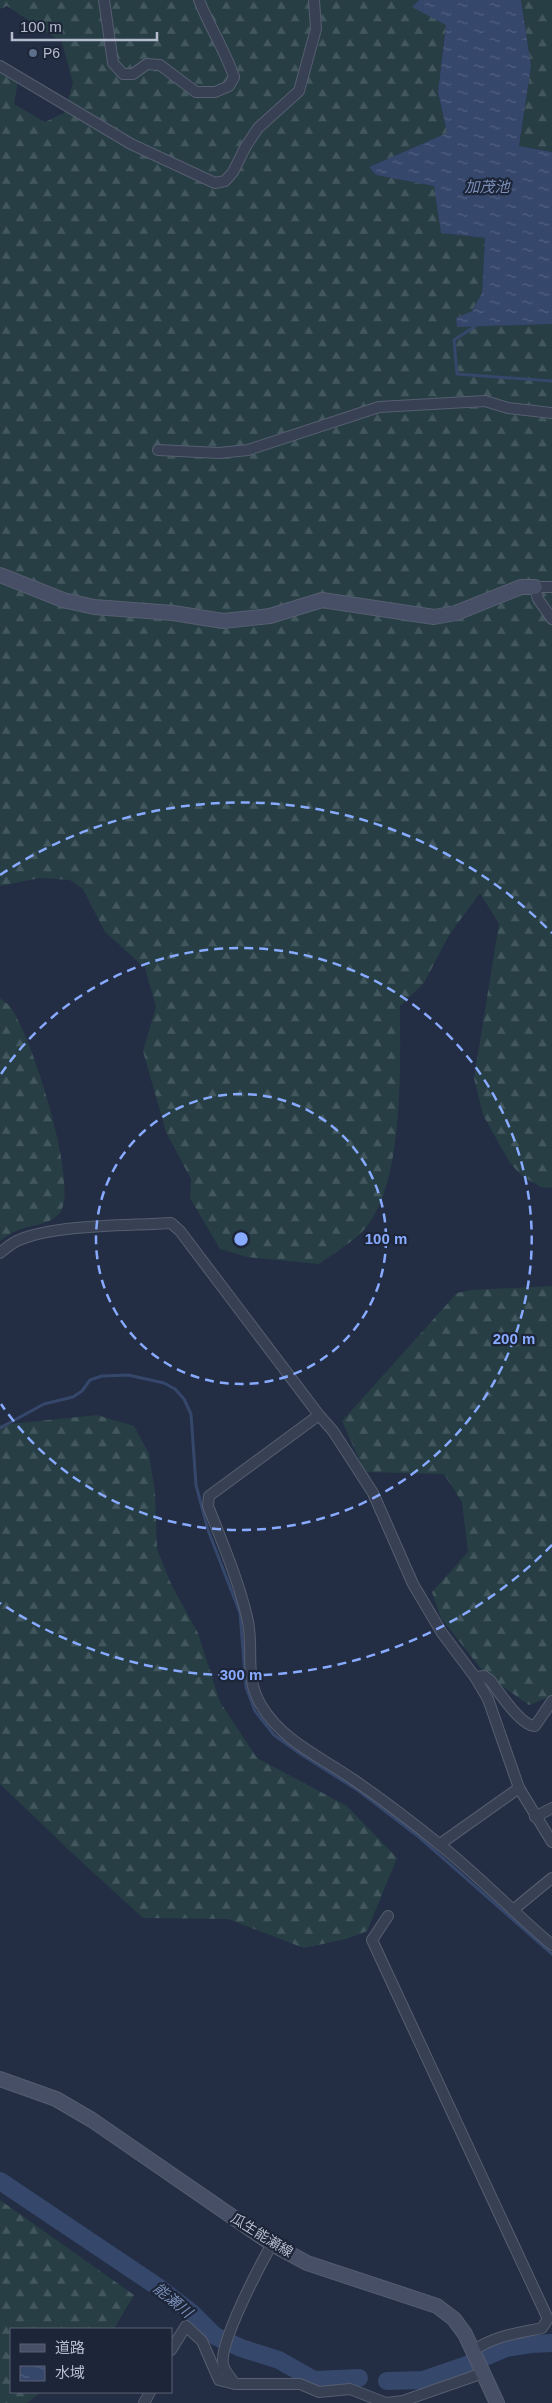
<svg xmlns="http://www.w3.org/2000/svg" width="552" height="2403" font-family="Arial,'Noto Sans JP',sans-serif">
  <defs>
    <pattern id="forest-firs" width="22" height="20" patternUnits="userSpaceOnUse" patternTransform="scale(1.25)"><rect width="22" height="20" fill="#263e44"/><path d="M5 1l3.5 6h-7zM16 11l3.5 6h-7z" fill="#43585e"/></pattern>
    <pattern id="water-ripples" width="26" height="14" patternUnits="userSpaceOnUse" patternTransform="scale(1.25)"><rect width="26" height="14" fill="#36476c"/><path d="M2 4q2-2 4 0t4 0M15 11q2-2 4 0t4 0" fill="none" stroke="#516080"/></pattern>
  </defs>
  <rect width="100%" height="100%" fill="#232e44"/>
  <g fill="url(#forest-firs)">
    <path d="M0 0H419L413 7 446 24 438 92 447 133 369 167 376 175 435 186 441 233 485 238 482 293 472 311 456 318 457 326 552 324V1188L541 1187 522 1176 510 1163 483 1115 474 1078 499 924 480 893 449 935 424 983 400 1006C400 1064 405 1189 362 1232 349 1244 333 1254 319 1264L247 1257 220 1249 190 1198 191 1179 166 1132 143 1051 156 1007 145 968 105 932 83 889 70 880 40 878 0 886V64L19 75 14 104 45 122 64 113 73 83 62 42 7 6 0 9Z"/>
    <polygon points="521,0 552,0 552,152 519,146 531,66"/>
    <path d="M0 998C3 1001 9 1004 11 1008 32 1037 78 1182 61 1211 53 1225 29 1225 16 1231 11 1233 5 1237 0 1241Z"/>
    <polygon points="552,1286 552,1696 529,1705 486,1675 441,1618 432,1592 468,1552 462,1502 444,1474 365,1472 342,1421 457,1293 471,1290"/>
    <polygon points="97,1415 134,1426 149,1454 155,1492 157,1549 171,1584 198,1633 220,1702 257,1758 347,1806 397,1858 367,1931 346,1939 304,1948 228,1919 143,1918 72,1853 0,1784 0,1425"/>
    <polygon points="0,2200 134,2295 114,2329 11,2329 11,2392 41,2392 27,2403 0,2403"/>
  </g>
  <polygon fill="url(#water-ripples)" points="419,0 521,0 531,66 519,146 552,152 552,324 457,327 456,318 472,311 482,293 485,238 441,233 434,186 376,175 369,167 447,133 438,92 446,25 412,7"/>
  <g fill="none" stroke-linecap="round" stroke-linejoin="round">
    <g stroke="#36476c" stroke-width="3">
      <polyline points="476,324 474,327 454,340 457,374 552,381"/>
      <polyline points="0,1428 44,1404 73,1397 82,1391 90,1380 102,1376 128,1375 164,1383 175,1389 184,1399 191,1414 196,1485 208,1530 240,1613 246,1687 255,1711 274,1735 299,1753 359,1791 419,1837 552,1954"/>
    </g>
    <g stroke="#36476c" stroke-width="18">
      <polyline points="0,2181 161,2289 192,2313 215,2336 241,2348 279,2360 314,2380 359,2378"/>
      <polyline points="387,2381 423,2380 464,2366 506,2348 531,2344 552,2343"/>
    </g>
    <g stroke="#565e70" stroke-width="12">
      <g id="street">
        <path d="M104 0 113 63 123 74H133L147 64 160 65 196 92H215L229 86 234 77C225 50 209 26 199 0"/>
        <polyline points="0,66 131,144 215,183 225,181 233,172 246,146 258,128 299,91 316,29 314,0"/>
        <polyline points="158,450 219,453 248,450 379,407 485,401 508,408 552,413"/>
        <polyline points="552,587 535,587 538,599 552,619"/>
        <path d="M0 1253C6 1248 13 1242 19 1240 57 1224 129 1226 171 1223L180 1231 319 1415 333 1431 373 1493 413 1584 442 1633 475 1677 488 1699 519 1788 552 1842"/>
        <path d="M319 1415 209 1496 208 1506C222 1542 238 1579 247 1617 255 1648 243 1675 261 1705 282 1741 321 1757 354 1780 383 1800 412 1822 439 1844 478 1875 513 1912 552 1945"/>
        <path d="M475 1677 484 1676 490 1680C498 1691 521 1726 535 1726L552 1701"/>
        <polyline points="535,1817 552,1808"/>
        <polyline points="440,1844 519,1788"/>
        <polyline points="513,1910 552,1878"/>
        <path d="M388 1916 372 1940 548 2319 542 2328C518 2333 493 2336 473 2351"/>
        <polyline points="171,2350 186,2326 202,2341 219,2380 235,2384 300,2384 319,2392 350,2389 386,2403"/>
        <path d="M235 2384C231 2378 224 2371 223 2364 219 2343 260 2265 272 2244"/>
        <polyline points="144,2403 150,2392"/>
        <polyline points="386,2403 403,2401 483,2373"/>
      </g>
    </g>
    <g stroke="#565e70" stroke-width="16">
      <g id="secondary">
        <polyline points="0,575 63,600 94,607 173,613 223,621 270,616 322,600 434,617 456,613 521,587 535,587"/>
        <polyline points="0,2079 56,2099 92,2120 272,2244 307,2263 437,2306 454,2319 465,2334 497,2403"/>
      </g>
    </g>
    <use href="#street" stroke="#384153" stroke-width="10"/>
    <use href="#secondary" stroke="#464f66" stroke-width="14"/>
  </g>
  <g fill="none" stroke="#8af" stroke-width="2.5" stroke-dasharray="9 6">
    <circle cx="241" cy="1239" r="145"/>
    <path d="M1 1074A291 291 0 1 1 1 1404"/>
    <path d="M552 1545A436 436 0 0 1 0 1603M0 875A436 436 0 0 1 552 933"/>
  </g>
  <circle fill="#5c6f8a" stroke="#1d2538" stroke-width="2" cx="33" cy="53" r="5"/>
  <g text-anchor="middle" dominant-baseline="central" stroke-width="4.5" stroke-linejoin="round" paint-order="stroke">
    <g font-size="14" fill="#b5bccd" stroke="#1d2538" text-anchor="start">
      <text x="43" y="53">P6</text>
    </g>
    <g font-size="14" fill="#b5bccd" stroke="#1d2538">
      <text transform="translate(262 2235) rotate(32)">瓜生能瀬線</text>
    </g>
    <g font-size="15" font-style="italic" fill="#7a8eb7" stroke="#1d2538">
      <text x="487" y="186">加茂池</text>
      <text transform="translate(173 2300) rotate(39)">能瀬川</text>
    </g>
  </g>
  <circle cx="241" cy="1239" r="8" fill="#8af" stroke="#1d2538" stroke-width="2.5"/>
  <g font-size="15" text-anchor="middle" font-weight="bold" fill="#8af" stroke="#1d2538" stroke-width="4.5" stroke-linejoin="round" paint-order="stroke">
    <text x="386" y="1244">100 m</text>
    <text x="514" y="1344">200 m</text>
    <text x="241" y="1680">300 m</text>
  </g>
  <rect x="10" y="2328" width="162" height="65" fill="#1d2538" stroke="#5a6174"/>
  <rect x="20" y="2344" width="25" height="8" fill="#464f66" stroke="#5a6174"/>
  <text x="55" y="2353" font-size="15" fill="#b5bccd">道路</text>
  <rect x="20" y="2366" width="25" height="15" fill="url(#water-ripples)" stroke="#5a6174"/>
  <text x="55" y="2378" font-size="15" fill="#b5bccd">水域</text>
  <path d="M12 32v8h145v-8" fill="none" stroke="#b5bccd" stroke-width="2.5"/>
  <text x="20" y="32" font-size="15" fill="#b5bccd" stroke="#1d2538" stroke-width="4" paint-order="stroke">100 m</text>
</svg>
